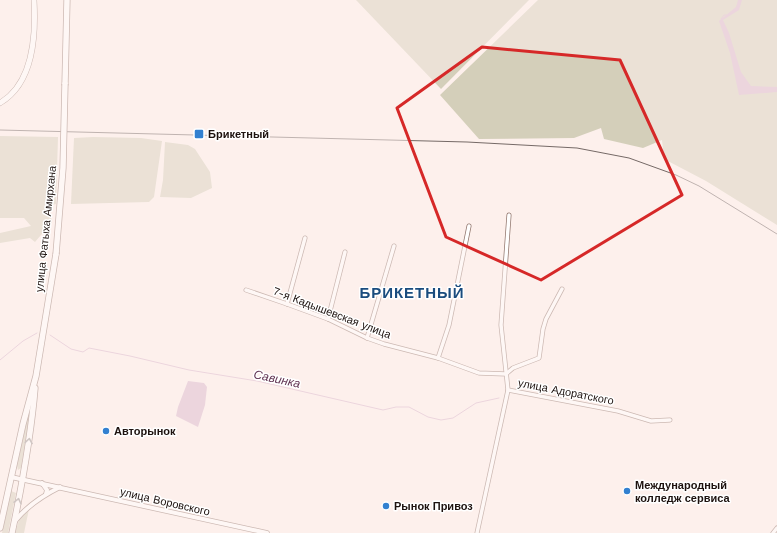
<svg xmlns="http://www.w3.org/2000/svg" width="777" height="533" font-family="'Work Sans',sans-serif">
  <rect width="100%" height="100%" fill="#fdf0ec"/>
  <g fill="#d4cfba">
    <polygon points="356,0 529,0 441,89"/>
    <polygon points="538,0 777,0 777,225 706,181 664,159 662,140 643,148 604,139 601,128 574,138 479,139 440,95"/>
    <polygon points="0,136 58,137 56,204 48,206 52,222 35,242 30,238 0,243 0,233 31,226 24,218 0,218"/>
    <polygon points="93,137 141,138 162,141 154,197 149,202 71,204 74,138"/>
    <polygon points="165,142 188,145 195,149 210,172 212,188 191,198 160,197 163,180"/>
    <polygon points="30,406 31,406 21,468 18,470 17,466"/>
    <polygon points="11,491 16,493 8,533 2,533"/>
    <polygon points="29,509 24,533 15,533 19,520"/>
  </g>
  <g fill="#d7b4ca">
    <polygon points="738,0 742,0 739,10 723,20 729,33 741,72 751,86 777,87 777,92 739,95 730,53 719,21 736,7"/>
    <polygon points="188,381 204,383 207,387 205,405 198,427 176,416 178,407"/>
  </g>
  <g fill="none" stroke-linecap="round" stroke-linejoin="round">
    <g stroke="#d7b4ca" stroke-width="1">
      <polyline points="721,19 724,15 728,15"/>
      <polyline points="50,335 71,349 83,352 89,348 130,356 189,370 257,381 383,410 396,407 409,407 428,417 441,420 453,418 476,403 499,398"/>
      <polyline points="0,360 23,341 37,333"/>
    </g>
    <g stroke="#91766d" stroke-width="5">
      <g id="minor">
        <polyline points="246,290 287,304 328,319 367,338 384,344 438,358 479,373 506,374 513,368 539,358 543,329 546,319 562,289"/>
        <polyline points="287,304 305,238"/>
        <polyline points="328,319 345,252"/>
        <polyline points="367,338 394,246"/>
        <polyline points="438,358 449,325 469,226"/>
        <polyline points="508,390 618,411 651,421 670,420"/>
        <polyline points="477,533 508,390 501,325 509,215"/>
        <polyline points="773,533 777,528"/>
      </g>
    </g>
    <g stroke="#91766d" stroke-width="5.5">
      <g id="tertiary">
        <polyline points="11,477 267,533"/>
        <polyline points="42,483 47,490 46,494"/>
        <path d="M15 521C27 506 42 496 60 487"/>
      </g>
    </g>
    <g stroke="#91766d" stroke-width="6">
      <path id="secondary" d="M0 103C34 83 36 35 34 0"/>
    </g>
    <g stroke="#91766d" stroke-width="7">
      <g id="primary">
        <polyline points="65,84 67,0"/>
        <polyline points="0,528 23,424 36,376 56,254"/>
        <path d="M12 533C22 485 31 437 35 388"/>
      </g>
    </g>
    <use href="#minor" stroke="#fff" stroke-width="3.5"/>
    <use href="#tertiary" stroke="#fff" stroke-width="4"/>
    <use href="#secondary" stroke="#fff" stroke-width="5"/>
    <use href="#primary" stroke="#fff" stroke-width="5.5"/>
    <polyline stroke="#756966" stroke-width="1" points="0,130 467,142 577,148 629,158 676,175 699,186 777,234"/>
    <g stroke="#91766d" stroke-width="7" stroke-linecap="butt">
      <polyline id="primary-bridge" points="56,254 63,168 65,84"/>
    </g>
    <use href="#primary-bridge" stroke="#fff" stroke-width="5.5"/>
  </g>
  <defs><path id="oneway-chevron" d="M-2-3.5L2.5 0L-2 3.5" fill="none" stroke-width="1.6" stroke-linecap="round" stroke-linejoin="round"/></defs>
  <g stroke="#999493">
    <use href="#oneway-chevron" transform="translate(29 441) rotate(-81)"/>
    <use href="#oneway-chevron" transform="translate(18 501) rotate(-77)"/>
  </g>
  <path d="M0 0H777V533H0ZM482 47 620 60 682 195 541 280 446 237 397 108Z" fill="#fdf0ec" fill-opacity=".55" fill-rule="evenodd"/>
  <path fill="none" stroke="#d62828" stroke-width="3" stroke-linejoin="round" d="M482 47 620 60 682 195 541 280 446 237 397 108Z"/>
  <g fill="#3280d0" stroke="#fff" stroke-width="1.5">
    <rect x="194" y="129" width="10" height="10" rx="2"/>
    <circle cx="106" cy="431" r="4"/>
    <circle cx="627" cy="491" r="4"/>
    <circle cx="386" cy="506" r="4"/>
  </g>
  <g text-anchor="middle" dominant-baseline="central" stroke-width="3" stroke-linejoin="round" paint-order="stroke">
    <g font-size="11" font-weight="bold" fill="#1d120f" stroke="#fff" text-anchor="start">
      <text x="208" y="134">Брикетный</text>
      <text x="114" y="431">Авторынок</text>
      <text x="635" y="485">Международный<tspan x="635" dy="13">колледж сервиса</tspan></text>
      <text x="394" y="506">Рынок Привоз</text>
    </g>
    <g font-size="11" fill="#1d120f" stroke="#fff">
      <text transform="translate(46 229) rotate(-84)">улица Фатыха Амирхана</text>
      <text transform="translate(332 313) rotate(21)">7-я Кадышевская улица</text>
      <text transform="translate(566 392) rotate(11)">улица Адоратского</text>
      <text transform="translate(165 502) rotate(13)">улица Воровского</text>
    </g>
    <g font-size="12" font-style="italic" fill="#603352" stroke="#fff">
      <text transform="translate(277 379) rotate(12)">Савинка</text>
    </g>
    <g font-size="15" font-weight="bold" letter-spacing="1" fill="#1a4c7e" stroke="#fff">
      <text x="412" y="293">БРИКЕТНЫЙ</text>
    </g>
  </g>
</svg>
